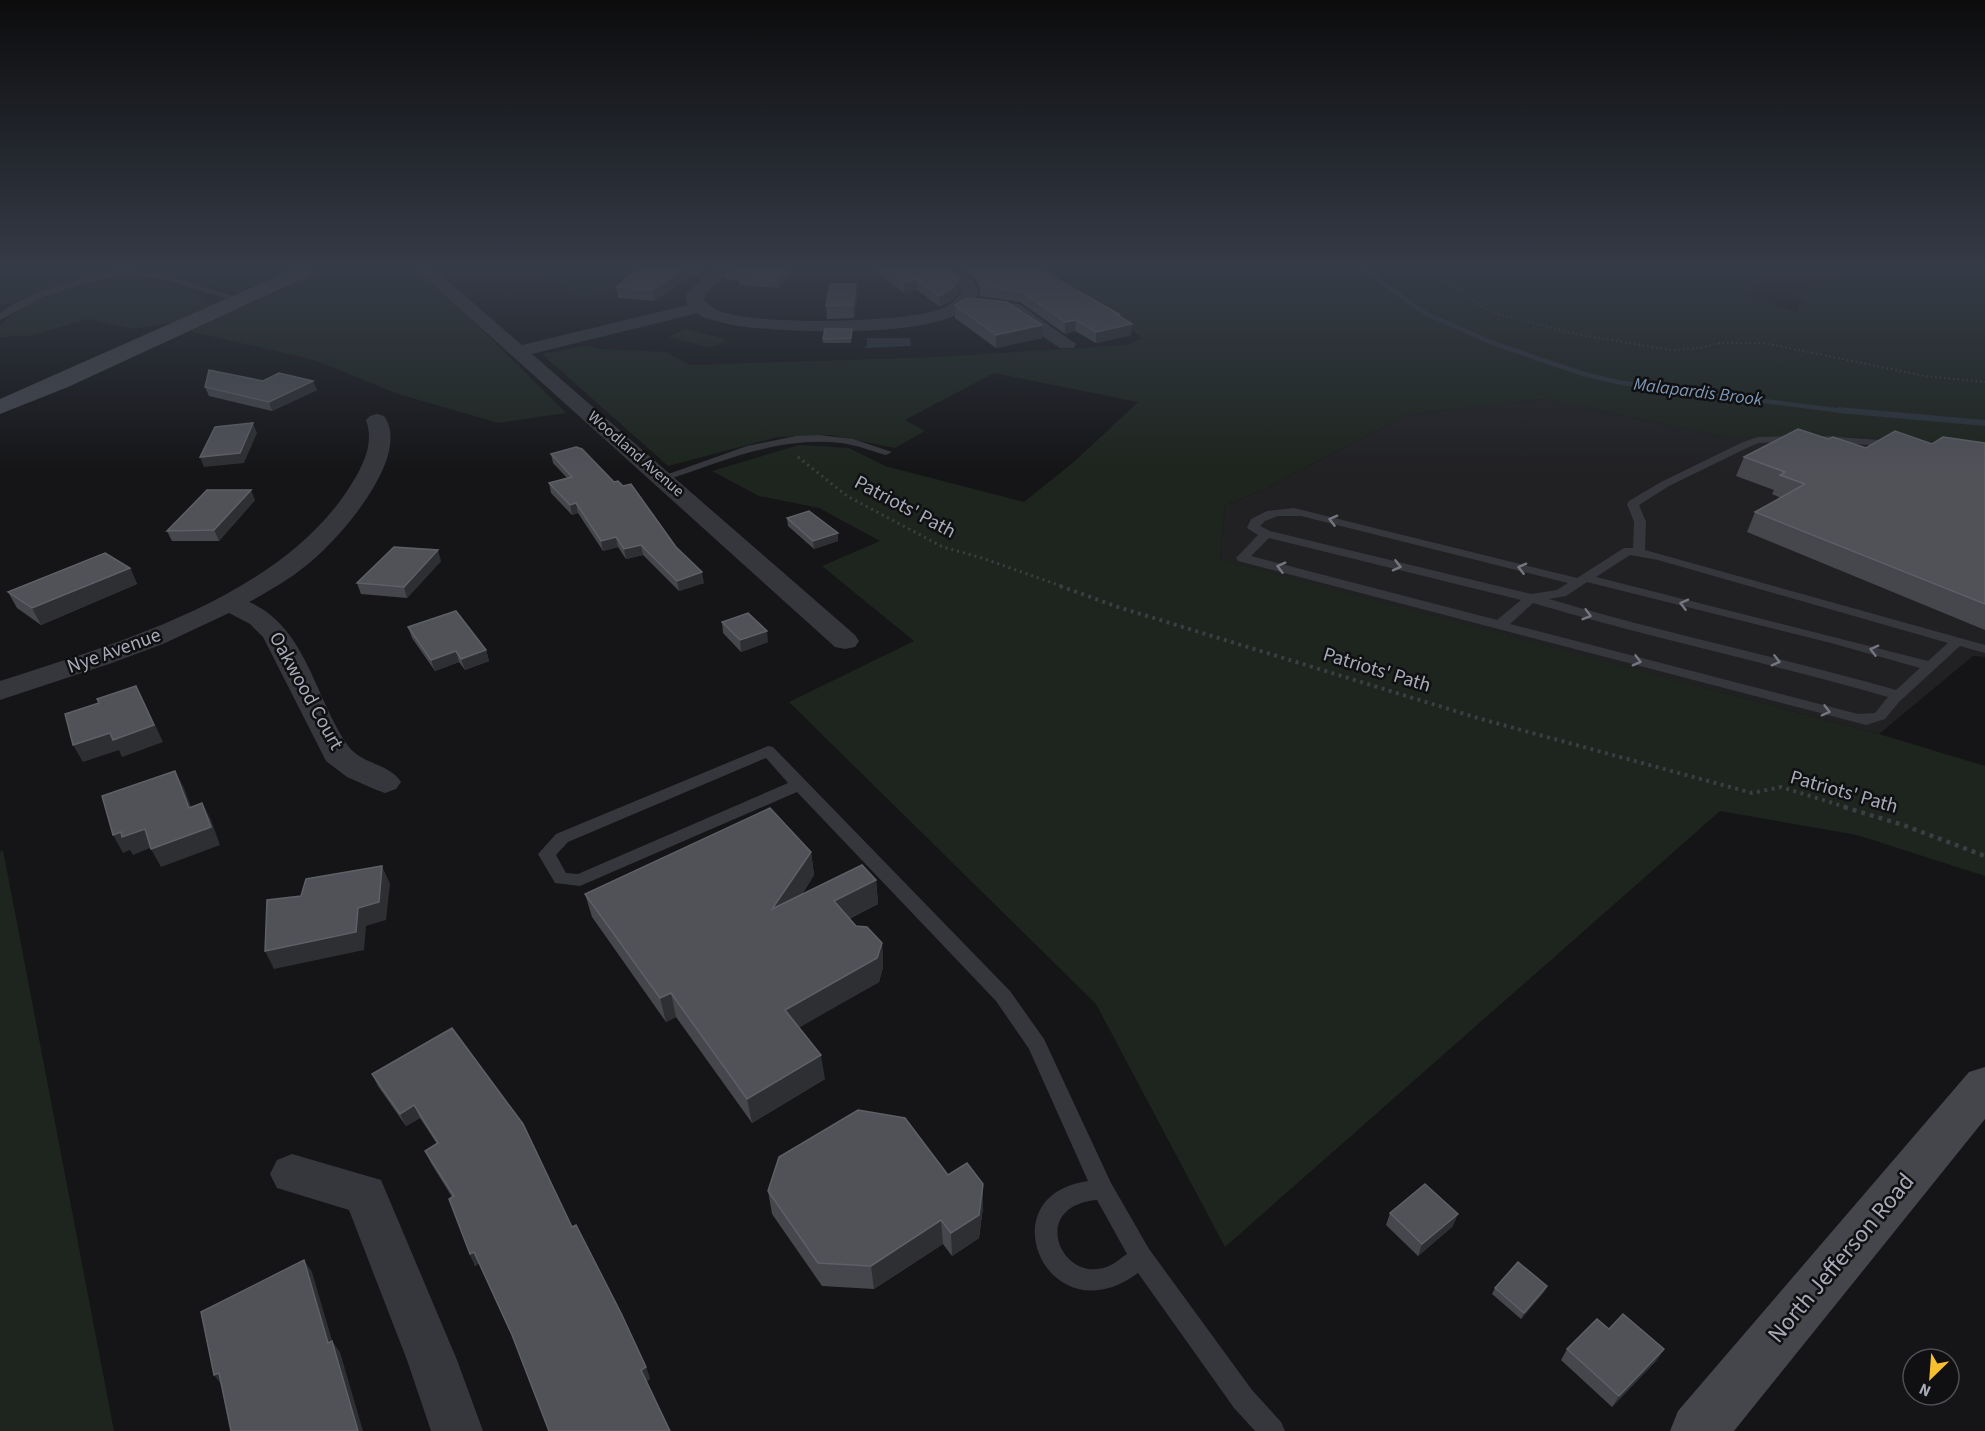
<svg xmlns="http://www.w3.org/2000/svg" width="1985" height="1431" font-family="'Source Sans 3',sans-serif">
  <rect width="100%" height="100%" fill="#151517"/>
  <polygon fill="#212124" points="1543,399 1731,438 1898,437 1985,453 1985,657 1973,656 1879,734 1220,560 1225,505 1263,490 1406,415"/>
  <g fill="#1d251e">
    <polygon points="0,270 135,270 95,274 0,306"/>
    <polygon points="137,270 269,270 284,273 237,293"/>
    <polygon points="326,270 418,270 443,291 566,413 498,423 395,393 318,361 189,331"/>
    <polygon points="539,270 636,270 604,294 579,298"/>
    <path d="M1031 270H1767L1757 272 1750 296 1796 312 1803 303 1797 292C1841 260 1932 270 1985 270V453L1898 437 1731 438 1543 399 1406 415 1263 490 1225 505 1220 559 1879 734 1985 766V876L1857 835 1720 811 1225 1247 1096 1004 789 702 914 641 822 566 880 541 819 508 759 496 712 471 799 445 849 448 885 466 1024 502 1075 461 1138 402 994 373 905 420 925 431 895 448 831 435 778 437 668 466 542 354 586 346 599 349 665 352 691 365 938 357 1128 345 1142 338 1110 313Z"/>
    <polygon points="135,277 192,291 215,306 175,322 132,329 89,319 28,336 0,337 0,326 25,303 90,284"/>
    <polygon points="685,329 728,340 710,348 668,337"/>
    <polygon points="3,850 114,1431 0,1431 0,852"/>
  </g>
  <polygon fill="#2b333b" points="868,338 910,338 911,346 867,348 864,347 867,346 867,340 865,339"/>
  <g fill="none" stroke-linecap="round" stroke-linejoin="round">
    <polyline stroke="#2b333b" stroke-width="4.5" points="1364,270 1425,313 1495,344 1584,374 1622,383 1851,412"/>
    <polyline stroke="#2b333b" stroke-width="6" points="1839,410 1985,423"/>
    <polyline stroke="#3c3e43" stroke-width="2" stroke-dasharray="1.5 3" stroke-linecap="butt" points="1430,270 1491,312 1581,335 1671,350 1700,348 1719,343 1764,343 1925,376 1985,382"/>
    <polyline stroke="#3c3e43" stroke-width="3" stroke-dasharray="2 4" stroke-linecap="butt" points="798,457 847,496 943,547 982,558 1064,587"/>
    <polyline stroke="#3c3e43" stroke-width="4" stroke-dasharray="3 4.5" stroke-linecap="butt" points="1060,586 1118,607 1481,719 1752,793 1781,787 1849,808"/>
    <polyline stroke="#3c3e43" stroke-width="4.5" stroke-dasharray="4 5" stroke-linecap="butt" points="1844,807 1903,825 1985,856"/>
    <g fill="#36373c" fill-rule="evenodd">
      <path d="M121 270 160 273 246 300 239 302 160 278 126 275 100 279 41 298 0 320V313C29 291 85 275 121 270Z"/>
      <path d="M819 435 853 439 892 452 886 455C871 451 857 445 841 443 780 436 723 461 667 480L663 481 657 478 747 446 796 436Z"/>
      <path d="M1797 436 1802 439 1801 441 1759 443 1751 446 1669 486 1639 505 1646 522 1645 550 1985 645V653L1960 646 1899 702 1885 719 1866 725 1238 561 1236 558 1258 535 1247 528 1251 519 1267 511 1294 508 1577 578 1624 548H1633L1634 522 1627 504 1629 501 1661 482 1743 442 1758 437ZM1278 516H1301L1568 583 1557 590 1531 594 1270 531 1260 526 1265 521ZM1269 538 1521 600 1497 620 1251 556ZM1630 555 1658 560 1948 643 1928 661 1596 577ZM1587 582 1831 643 1920 668 1896 690C1781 657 1663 633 1549 599L1566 596ZM1533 603C1651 638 1770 663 1888 697L1875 713 1858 714 1510 624Z"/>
      <polygon points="1824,436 1893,441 1898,444 1893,447 1820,441 1819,439"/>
      <path d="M768 746 773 747 1010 991 1044 1039 1111 1183 1149 1249 1252 1390 1281 1422 1285 1431H1255L1234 1408 1138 1273C1048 1340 985 1195 1088 1181L1029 1049 996 1001 797 792 580 886 555 883 538 854 556 834ZM766 758 788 783 578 874 566 873 556 855 568 842ZM1097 1200 1127 1254C1122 1257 1117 1262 1111 1265 1063 1289 1026 1206 1097 1200Z"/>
    </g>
    <g fill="#36373c" fill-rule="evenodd">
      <path d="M417 270H435L522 345 688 305 686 302 687 293 712 270H731L705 294 704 300C707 303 711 307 715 309 749 327 897 322 935 311 946 308 955 302 961 293L960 287 940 270C958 270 973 273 979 293 974 301 969 308 960 313 918 337 788 333 738 326 726 324 714 320 702 317L698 313 532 354 855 635 859 641 855 647 845 649 835 647Z"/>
      <polygon points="1006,302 1019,304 1076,344 1074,348 1060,348 1008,313 1000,311 997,307 1000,303"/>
      <path d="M377 414 384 416C412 455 343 534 314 559 295 576 271 590 249 602 307 627 315 700 349 747 362 764 390 764 401 782L396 789 385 793 374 789 347 777 326 761 263 637 250 624 229 613 163 644 109 664 0 700V681C118 643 279 597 349 488 362 467 375 445 366 420L370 416Z"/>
      <polygon points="292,1154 381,1180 457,1360 483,1431 431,1431 407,1360 349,1210 277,1188 270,1174 277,1160"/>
    </g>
    <g fill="#44464c" fill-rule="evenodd">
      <polygon points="291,270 316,270 313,274 68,387 0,414 0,399"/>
      <polygon points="1985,1067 1985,1119 1734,1431 1670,1431 1678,1411 1969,1072"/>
    </g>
  </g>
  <g fill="#46474c">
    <polygon points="638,270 709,270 702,276 692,275 655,301 618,298 616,287"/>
    <polygon points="724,270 797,270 778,288 739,285 739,281 725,279"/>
    <polygon points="874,270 950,270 959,292 952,300 940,307 917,290 904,293"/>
    <polygon points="963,270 1041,270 1119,316 1131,335 1096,343 1075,331 1065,334 1020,302 980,296 980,289 976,280"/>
    <polygon points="857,296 854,318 827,319 826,306"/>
    <polygon points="955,305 1042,338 996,348 955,318"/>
    <polygon points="852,329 851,343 823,343 823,339"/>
    <polygon points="205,387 317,390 272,411 209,396"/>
    <polygon points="1828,439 1866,448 1932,444 1985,443 1985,630 1747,532 1755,512 1781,498 1772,494 1774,490 1736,476 1744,457"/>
    <polygon points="551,454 676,547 704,583 679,591 643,555 626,559 618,547 603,551 578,513 572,515 551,493 549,483 567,478 553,463"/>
    <polygon points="255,500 219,541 172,541 167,531"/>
    <polygon points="787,518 838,541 814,549 788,526"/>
    <polygon points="441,561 407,598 361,594 357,583"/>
    <polygon points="130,568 137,584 41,625 17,608 8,592"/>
    <polygon points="722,622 768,642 741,652 723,633"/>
    <polygon points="408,627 486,650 489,661 465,670 459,662 435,671 412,638"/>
    <polygon points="811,852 814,875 802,894 876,880 878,904 849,919 856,926 882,943 883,967 879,982 799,1027 825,1079 752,1123 676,1017 666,1022 592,917 585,894"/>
    <polygon points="372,1074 572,1227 646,1367 650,1379 512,1335 479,1263 475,1266 470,1254 452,1197 431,1163 425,1151 437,1144 420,1118 406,1126 378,1086"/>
    <polygon points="948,1175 983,1184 983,1207 979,1238 952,1256 943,1244 874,1289 822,1286 772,1214 768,1191"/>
    <polygon points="1390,1213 1453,1226 1418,1256 1386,1225"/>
    <polygon points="1547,1286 1544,1292 1521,1319 1492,1294 1495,1288"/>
    <polygon points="1609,1329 1664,1349 1656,1361 1612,1407 1561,1360 1567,1349"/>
  </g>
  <g fill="#2e2f32">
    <polygon points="681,270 691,270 692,275 655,301 653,290"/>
    <polygon points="701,270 709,270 702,276"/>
    <polygon points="784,270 797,270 778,288 776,277"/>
    <polygon points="916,279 917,290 904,293 904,282"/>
    <polygon points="958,281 959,292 952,300 940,307 939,296"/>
    <polygon points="856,284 857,296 854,318 853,305"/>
    <polygon points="1076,320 1075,331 1065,334 1065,322"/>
    <polygon points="1132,324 1131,335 1096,343 1096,332"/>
    <polygon points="1042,325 1042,338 996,348 996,335"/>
    <polygon points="313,381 317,390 272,411 269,402"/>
    <polygon points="253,423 257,433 244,463 204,467 200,457"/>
    <polygon points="251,490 255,500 219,541 214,530"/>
    <polygon points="576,503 578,513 572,515 570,505"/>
    <polygon points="838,533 838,541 814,549 813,541"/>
    <polygon points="616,537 618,547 603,551 601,541"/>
    <polygon points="641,545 643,555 626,559 624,549"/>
    <polygon points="438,550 441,561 407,598 404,587"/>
    <polygon points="130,568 137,584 41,625 32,608"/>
    <polygon points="702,572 704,583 679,591 677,581"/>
    <polygon points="767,631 768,642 741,652 740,640"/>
    <polygon points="486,650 489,661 465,670 461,659"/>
    <polygon points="456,651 459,662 435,671 431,660"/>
    <polygon points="136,686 145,703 163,742 122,757 119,750 83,762 73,745"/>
    <polygon points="175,771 184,788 198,825 189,808"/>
    <polygon points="202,803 211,820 220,845 161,867 151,849"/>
    <polygon points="145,829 155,846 133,855 130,850 123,853 113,835 121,832"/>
    <polygon points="811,852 814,875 776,932 772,909"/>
    <polygon points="382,866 390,884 386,920 366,926 364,950 274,969 265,951 358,908"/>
    <polygon points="876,880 878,904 836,925 834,901"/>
    <polygon points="882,943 883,967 879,982 788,1034 785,1010"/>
    <polygon points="671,993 676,1017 666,1022 660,998"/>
    <polygon points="821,1055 825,1079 752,1123 747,1099"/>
    <polygon points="414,1105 420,1118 406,1126 400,1114"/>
    <polygon points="983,1184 983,1207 979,1238 952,1256 951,1233"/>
    <polygon points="1458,1214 1453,1226 1418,1256 1422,1244"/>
    <polygon points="941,1220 943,1244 874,1289 871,1266"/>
    <polygon points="474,1252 479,1263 475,1266 470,1254"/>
    <polygon points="304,1260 312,1272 336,1354 328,1343"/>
    <polygon points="1547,1286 1544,1292 1521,1319 1524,1313"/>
    <polygon points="332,1341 340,1352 363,1431 358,1431"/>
    <polygon points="1664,1349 1656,1361 1612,1407 1619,1396"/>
    <polygon points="646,1367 650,1379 646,1382 641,1370"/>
    <polygon points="219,1373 223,1387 214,1375"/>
  </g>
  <g fill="#515258" stroke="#5e6067" stroke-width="1.5">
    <polygon points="638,270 681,270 653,290 616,287"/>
    <polygon points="742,270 784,270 776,277 738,274"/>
    <polygon points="888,270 950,270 958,277 958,281 951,289 939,296 916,279 904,282"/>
    <polygon points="976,270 1041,270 1119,314 1116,314 1132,324 1096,332 1076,320 1065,322 1020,291 980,285 981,281"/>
    <polygon points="830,284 856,284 853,305 826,306"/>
    <polygon points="968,298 1007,302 1042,325 996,335 955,305"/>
    <polygon points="825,329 852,329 851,338 823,339"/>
    <polygon points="209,370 263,381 279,373 313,381 269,402 205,387"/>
    <polygon points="253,423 240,453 200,457 215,427"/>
    <polygon points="1798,429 1828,439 1833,437 1866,448 1895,431 1932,444 1943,437 1985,443 1985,604 1755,512 1805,484 1780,475 1785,472 1744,457"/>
    <polygon points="576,447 582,449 614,482 618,481 623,486 631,484 676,547 702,572 677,581 641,545 624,549 616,537 601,541 576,503 570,505 549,483 572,477 551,454"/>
    <polygon points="207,490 251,490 214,530 167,531"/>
    <polygon points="809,511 838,533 813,541 787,518"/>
    <polygon points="394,547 438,550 404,587 357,583"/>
    <polygon points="105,553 130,568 32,608 8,592"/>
    <polygon points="456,611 486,650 461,659 456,651 431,660 408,627"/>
    <polygon points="748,613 767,631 740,640 722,622"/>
    <polygon points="136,686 154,725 113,740 110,733 73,745 65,714 99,703 97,699"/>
    <polygon points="175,771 189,808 202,803 211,827 151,849 145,829 122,837 121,832 113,835 102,796"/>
    <polygon points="770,808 811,852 772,909 862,865 876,880 834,901 856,926 867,927 882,943 877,958 785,1010 821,1055 747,1099 671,993 660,998 585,894"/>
    <polygon points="382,866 379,902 358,908 356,932 265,951 267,900 301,896 306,879"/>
    <polygon points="452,1028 523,1124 572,1227 576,1225 621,1313 646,1367 641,1370 670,1431 549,1431 512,1335 474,1252 470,1254 449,1199 454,1196 425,1151 438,1143 414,1105 400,1114 372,1074"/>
    <polygon points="858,1110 905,1118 948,1175 967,1163 983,1184 979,1215 951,1233 941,1220 871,1266 818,1263 768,1191 779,1157"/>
    <polygon points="1425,1184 1458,1214 1422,1244 1390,1213"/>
    <polygon points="304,1260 328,1343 332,1341 358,1431 231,1431 219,1373 214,1375 201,1312"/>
    <polygon points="1518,1262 1547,1286 1524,1313 1495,1288"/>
    <polygon points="1623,1314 1664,1349 1619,1396 1567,1349 1597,1319 1609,1329"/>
  </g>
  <defs><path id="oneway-chevron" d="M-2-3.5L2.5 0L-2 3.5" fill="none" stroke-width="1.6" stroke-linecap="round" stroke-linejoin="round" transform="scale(1.5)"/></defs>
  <g stroke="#747780">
    <use href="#oneway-chevron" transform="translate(1333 520) rotate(-166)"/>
    <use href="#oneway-chevron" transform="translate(1397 566) rotate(14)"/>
    <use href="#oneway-chevron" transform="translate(1281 567) rotate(-165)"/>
    <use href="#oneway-chevron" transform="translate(1522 568) rotate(-166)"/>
    <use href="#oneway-chevron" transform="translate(1684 604) rotate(-166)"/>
    <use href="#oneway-chevron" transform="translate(1587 615) rotate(16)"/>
    <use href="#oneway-chevron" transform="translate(1874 650) rotate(-165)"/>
    <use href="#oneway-chevron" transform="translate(1637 661) rotate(15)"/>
    <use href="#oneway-chevron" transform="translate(1776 661) rotate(14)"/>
    <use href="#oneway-chevron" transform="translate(1826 711) rotate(15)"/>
  </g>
  <linearGradient id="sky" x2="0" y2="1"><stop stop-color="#0c0c0d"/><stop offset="0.57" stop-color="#353b47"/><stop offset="1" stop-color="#353b47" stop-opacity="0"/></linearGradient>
  <rect width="1985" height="471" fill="url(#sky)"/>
  <g text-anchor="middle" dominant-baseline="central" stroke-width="5" stroke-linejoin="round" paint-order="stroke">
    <g font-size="16" fill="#a7abb8" stroke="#101012">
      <text transform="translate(636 454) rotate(41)">Woodland Avenue</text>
    </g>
    <g font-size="18" font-style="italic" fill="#7d97b4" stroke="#101012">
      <text transform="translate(1698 392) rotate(7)">Malapardis Brook</text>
    </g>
    <g font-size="20" fill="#a7abb8" stroke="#101012">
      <text transform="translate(905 507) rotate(28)">Patriots' Path</text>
      <text transform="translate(114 651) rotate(-20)">Nye Avenue</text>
      <text transform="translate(1377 670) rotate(17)">Patriots' Path</text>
      <text transform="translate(306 691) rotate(61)">Oakwood Court</text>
      <text transform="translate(1844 792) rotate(16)">Patriots' Path</text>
    </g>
    <g font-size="24" fill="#a7abb8" stroke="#101012">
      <text transform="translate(1841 1258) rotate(-50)">North Jefferson Road</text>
    </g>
  </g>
  <g transform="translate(1931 1377) rotate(205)"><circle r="28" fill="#101012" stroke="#4c4e54" stroke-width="1.5"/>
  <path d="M0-4.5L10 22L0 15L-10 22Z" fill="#f7be2e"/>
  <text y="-9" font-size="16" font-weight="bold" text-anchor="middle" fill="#a7abb8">N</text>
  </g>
</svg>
